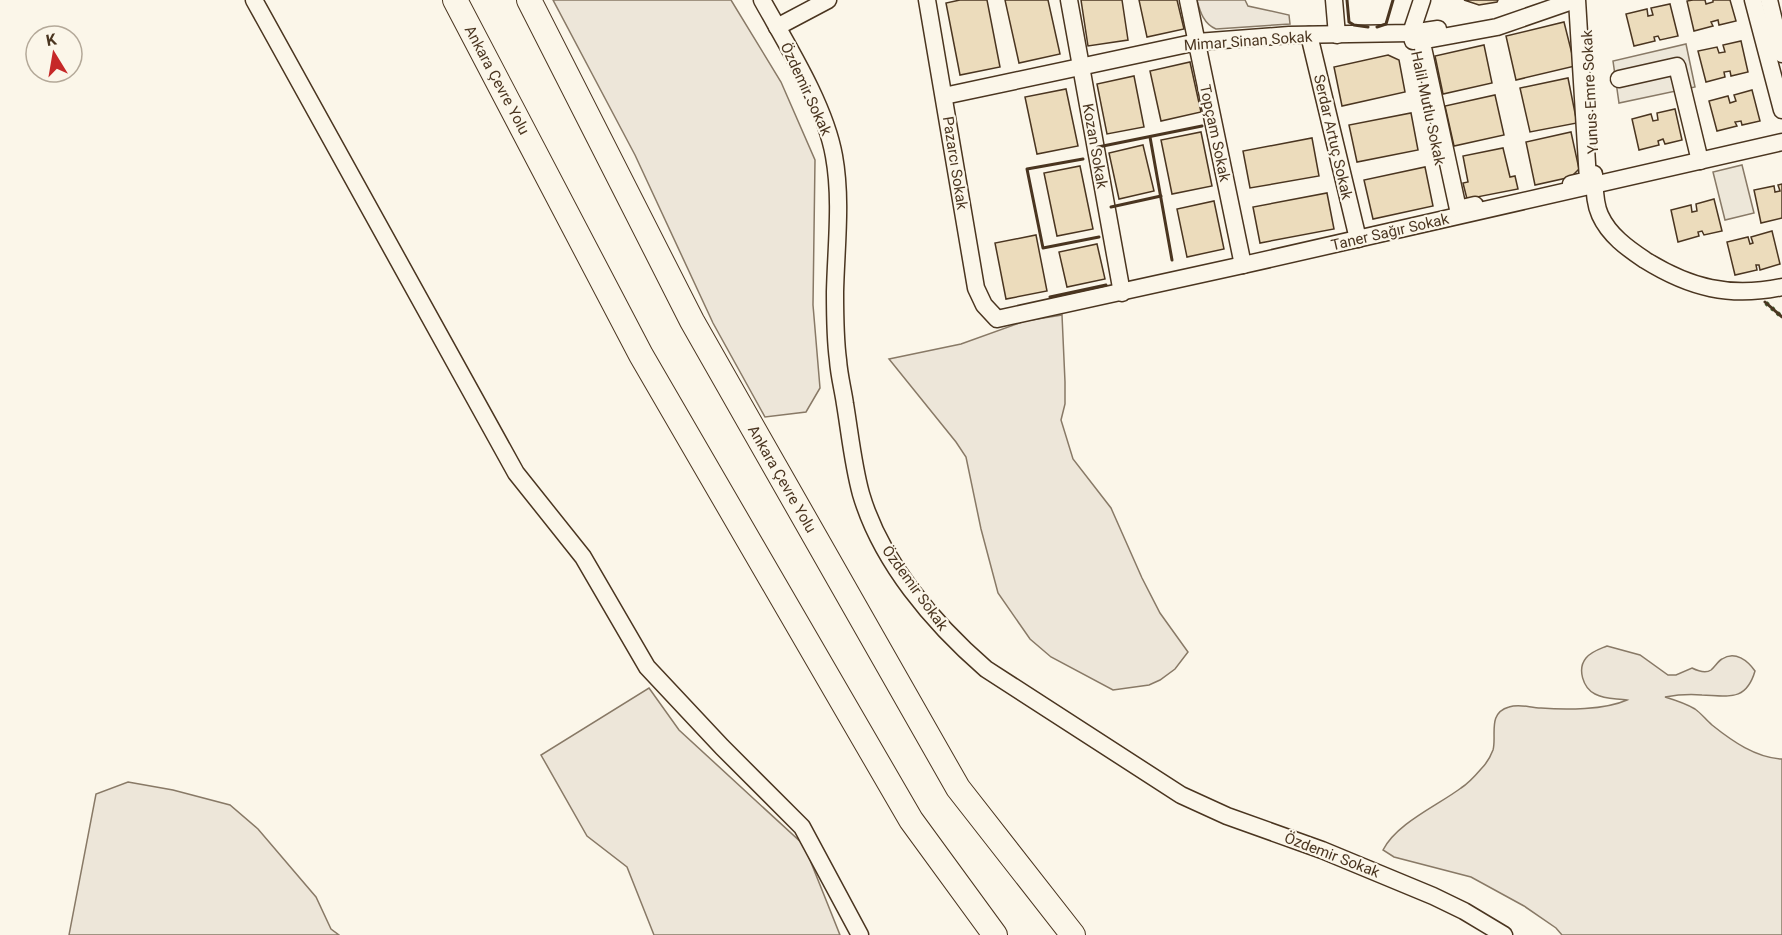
<svg xmlns="http://www.w3.org/2000/svg" width="1782" height="935" font-family="Roboto,sans-serif">
  <rect width="100%" height="100%" fill="#fbf6e9"/>
  <g fill="#ede6d9" stroke="#887966" stroke-width="1.5">
    <polygon points="553,0 731,0 781,82 815,160 813,305 820,388 806,412 765,417 713,323 635,155"/>
    <path d="M1197 0H1245L1248 6 1289 15 1290 24 1216 29C1204 24 1200 12 1197 0Z"/>
    <polygon points="1062,315 1065,382 1065,404 1061,420 1073,459 1111,508 1142,578 1160,613 1188,652 1175,669 1160,680 1149,685 1113,690 1051,657 1030,639 998,593 981,529 966,457 956,442 889,359 961,344 1025,321"/>
    <path d="M1607 646 1640 655 1668 675H1676L1692 668C1698 671 1705 674 1711 670 1715 667 1718 661 1722 659 1735 650 1748 661 1755 671 1746 702 1728 696 1702 695 1691 694 1676 695 1665 697 1675 700 1685 703 1695 709 1701 713 1706 720 1712 725 1732 741 1756 758 1782 759V935H1562L1556 928 1524 906 1471 877 1394 857 1383 850C1397 823 1437 806 1461 788 1469 783 1475 776 1481 769 1487 763 1490 758 1493 750 1497 736 1487 713 1509 707 1520 703 1530 708 1541 708 1565 710 1605 710 1627 700 1617 698 1606 700 1595 694 1583 688 1577 669 1586 658 1592 651 1600 649 1607 646Z"/>
    <polygon points="649,688 679,730 804,845 840,935 654,935 627,867 587,836 541,755"/>
    <polygon points="128,782 173,790 230,805 258,829 316,897 331,929 339,935 69,935 96,794"/>
  </g>
  <g fill="#ede7d9" stroke="#887966" stroke-width="1.5">
    <polygon points="1686,44 1695,87 1619,103 1613,61"/>
    <polygon points="1742,165 1754,213 1725,220 1713,172"/>
  </g>
  <g fill="#ecdcbc" stroke="#4a3520" stroke-width="1.5">
    <polygon points="960,0 987,0 1000,67 960,75 946,3"/>
    <polygon points="1005,0 1048,0 1060,54 1019,63"/>
    <polygon points="1081,0 1122,0 1128,40 1088,46"/>
    <polygon points="1139,0 1177,0 1184,29 1147,37"/>
    <polygon points="1464,0 1498,0 1497,2 1479,5"/>
    <polygon points="1693,0 1705,0 1706,4 1713,2 1713,0 1730,0 1736,21 1719,25 1718,20 1711,22 1713,26 1694,31 1687,1"/>
    <polygon points="1670,4 1678,36 1660,40 1658,36 1654,37 1655,41 1634,46 1626,14 1647,9 1648,16 1653,15 1651,8"/>
    <polygon points="1564,22 1575,66 1516,80 1506,36"/>
    <polygon points="1741,41 1748,72 1731,76 1730,71 1724,72 1725,77 1706,82 1698,51 1717,47 1719,53 1725,52 1723,45"/>
    <polygon points="1484,45 1492,83 1443,94 1435,56"/>
    <polygon points="1388,55 1399,60 1405,92 1342,106 1334,67"/>
    <polygon points="1190,62 1201,112 1161,121 1150,71"/>
    <polygon points="1134,76 1144,127 1107,134 1097,84"/>
    <polygon points="1568,78 1577,123 1530,132 1520,88"/>
    <polygon points="1066,89 1078,146 1037,154 1025,97"/>
    <polygon points="1752,90 1760,121 1742,125 1741,121 1735,122 1737,126 1717,131 1709,101 1728,96 1730,103 1736,101 1734,95"/>
    <polygon points="1495,95 1504,135 1454,146 1445,106"/>
    <polygon points="1675,109 1682,140 1665,144 1663,139 1658,141 1659,145 1639,150 1632,119 1651,114 1653,121 1658,120 1657,113"/>
    <polygon points="1411,113 1418,150 1357,162 1349,125"/>
    <polygon points="1201,132 1212,186 1172,194 1161,140"/>
    <polygon points="1571,132 1579,169 1571,177 1535,185 1526,142"/>
    <polygon points="1312,138 1319,176 1250,188 1243,151"/>
    <polygon points="1143,145 1154,191 1119,199 1109,153"/>
    <polygon points="1503,148 1510,177 1515,176 1518,189 1467,199 1463,183 1468,182 1463,156"/>
    <polygon points="1080,166 1093,229 1057,236 1044,173"/>
    <polygon points="1425,167 1433,206 1373,219 1364,180"/>
    <polygon points="1782,184 1782,218 1761,223 1754,190 1774,186 1775,192 1780,191 1778,185"/>
    <polygon points="1327,193 1334,229 1260,243 1253,207"/>
    <polygon points="1714,199 1722,231 1704,235 1702,231 1698,232 1699,236 1678,242 1671,210 1691,205 1692,212 1697,211 1696,204"/>
    <polygon points="1214,201 1224,249 1187,257 1177,209"/>
    <polygon points="1772,231 1780,264 1760,270 1759,265 1756,265 1757,270 1735,275 1727,242 1748,237 1750,244 1753,243 1751,237"/>
    <polygon points="1036,235 1047,291 1006,299 995,243"/>
    <polygon points="1097,244 1105,279 1067,287 1059,252"/>
  </g>
  <g fill="none" stroke-linecap="round" stroke-linejoin="round">
    <g stroke="#4a3520" stroke-width="19">
      <g id="minor">
        <polyline points="254,0 516,473 583,557 647,667 722,747 802,827 860,935"/>
        <path d="M762 0C787 45 825 105 834 156 842 200 836 247 835 292 835 314 835 338 838 360 839 375 843 390 845 404 850 434 853 465 861 494 881 562 933 623 986 669L1181 795 1227 816 1322 850 1433 896 1464 911 1504 935"/>
        <polyline points="927,0 976,288 984,305 997,319 1243,265 1782,142"/>
        <polyline points="1069,0 1122,293"/>
        <polyline points="1188,0 1243,265"/>
        <polyline points="1334,0 1337,35"/>
        <polyline points="1753,0 1782,110"/>
        <polyline points="1769,0 1782,54"/>
        <polyline points="777,27 828,0"/>
        <polyline points="1309,35 1358,239"/>
        <polyline points="1413,41 1411,33 1422,0"/>
        <polyline points="1619,79 1677,66 1700,161"/>
        <polyline points="944,96 1197,42 1289,35 1411,33 1438,29"/>
        <path d="M1594 174C1595 188 1594 202 1600 215 1609 235 1627 248 1645 260 1690 288 1730 298 1782 287"/>
        <polyline points="1571,184 1588,180 1577,0"/>
        <polyline points="1475,205 1458,209 1422,43 1426,40 1497,27 1575,0"/>
      </g>
    </g>
    <g stroke="#4a3520" stroke-width="26">
      <g id="highway">
        <polyline points="455,0 641,355 911,820 995,935"/>
        <polyline points="529,0 692,321 958,788 1073,935"/>
      </g>
    </g>
    <use href="#minor" stroke="#fbf6e9" stroke-width="16"/>
    <use href="#highway" stroke="#fbf6e9" stroke-width="24"/>
    <polyline stroke="#436837" stroke-width="4.5" stroke-dasharray="3 4.5" stroke-linecap="butt" points="1766,303 1782,317"/>
    <g stroke="#4a3520" stroke-width="3">
      <polyline points="1347,0 1349,22 1354,25 1368,27"/>
      <polyline points="1377,27 1386,24 1393,0"/>
      <polyline points="1150,137 1172,260"/>
      <polyline points="1098,147 1202,126"/>
      <polyline points="1083,159 1027,169 1043,248 1099,237"/>
      <polyline points="1111,207 1161,196"/>
      <polyline points="1050,297 1106,285"/>
      <polyline points="1765,302 1782,317"/>
    </g>
  </g>
  <g text-anchor="middle" dominant-baseline="central" stroke-width="4.5" stroke-linejoin="round" paint-order="stroke">
    <g font-size="15" fill="#4a3520" stroke="#fbf6e9">
      <text transform="translate(1248 41) rotate(-4)">Mimar Sinan Sokak</text>
      <text transform="translate(497 80) rotate(62)">Ankara Çevre Yolu</text>
      <text transform="translate(806 89) rotate(65)">Özdemir Sokak</text>
      <text transform="translate(1590 92) rotate(-93)">Yunus Emre Sokak</text>
      <text transform="translate(1428 108) rotate(78)">Halil Mutlu Sokak</text>
      <text transform="translate(1215 133) rotate(78)">Topçam Sokak</text>
      <text transform="translate(1333 137) rotate(77)">Serdar Artuç Sokak</text>
      <text transform="translate(1095 146) rotate(80)">Kozan Sokak</text>
      <text transform="translate(955 163) rotate(81)">Pazarcı Sokak</text>
      <text transform="translate(1390 232) rotate(-13)">Taner Sağır Sokak</text>
      <text transform="translate(782 479) rotate(60)">Ankara Çevre Yolu</text>
      <text transform="translate(915 588) rotate(54)">Özdemir Sokak</text>
      <text transform="translate(1332 855) rotate(21)">Özdemir Sokak</text>
    </g>
  </g>
  <g transform="translate(54 54) rotate(349)"><circle r="28" fill="#fbf6e9" stroke="#b4a999" stroke-width="1.5"/>
  <path d="M0-4.5L10 22L0 15L-10 22Z" fill="#c62828"/>
  <text y="-9" font-size="16" font-weight="bold" text-anchor="middle" fill="#4a3520">K</text>
  </g>
</svg>
